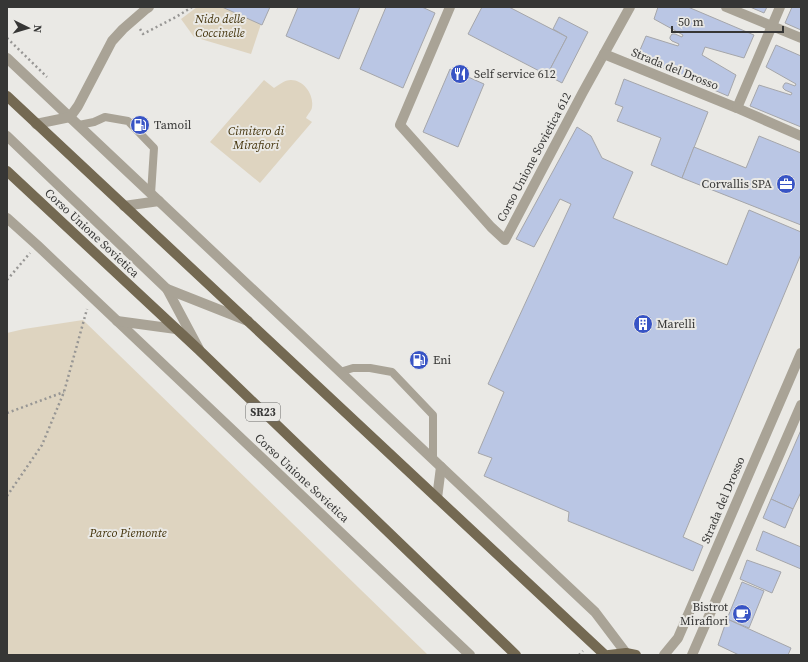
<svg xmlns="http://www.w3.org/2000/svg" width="808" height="662" font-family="'Source Serif 4',serif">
  <rect width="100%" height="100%" fill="#eae9e5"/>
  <g fill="#ded4c0">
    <polygon points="197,7 222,7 261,24 251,54 194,37 181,19"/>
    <path d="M264 80 274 88C279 85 284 80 291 80 304 80 314 95 312 107 312 110 308 114 306 118L312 122 260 183 210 142Z"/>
    <polygon points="83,320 428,655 7,655 7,333 24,329"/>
  </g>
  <g fill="#bac6e4" stroke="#a5a6aa">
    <polygon points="222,7 270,7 262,25"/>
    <polygon points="298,7 360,7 339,59 286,36"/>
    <polygon points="386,7 422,7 435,13 403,88 360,69"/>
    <polygon points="482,7 509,7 567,37 547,75 468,34"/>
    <polygon points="658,7 688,7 754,35 744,58 705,47 702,55 736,75 728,96 637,57 646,36 678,46 679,44 672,41 670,39 670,37 672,34 675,34 682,37 683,35 654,19"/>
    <polygon points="750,7 767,7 764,13"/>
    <polygon points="792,7 801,7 801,30 785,23"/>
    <polygon points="559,17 588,32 562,83 547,75 567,37 553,29"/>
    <polygon points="776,45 801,56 801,127 750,106 759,85 791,95 792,93 785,90 783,88 783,86 785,83 787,83 795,86 796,84 766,67"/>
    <polygon points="450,69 484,84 458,147 423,132"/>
    <polygon points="624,79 708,112 682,178 651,165 661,138 617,121 623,107 615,104"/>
    <polygon points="577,127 591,136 602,158 633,172 613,218 727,265 749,210 801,232 801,254 683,537 703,546 693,571 568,521 569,512 484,476 492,458 478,453 504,392 488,384 571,204 560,199 534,247 516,239"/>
    <polygon points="759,136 801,153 801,225 682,178 694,147 746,168"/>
    <polygon points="801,430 801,492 793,509 771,499"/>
    <polygon points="771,499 793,509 785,528 763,518"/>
    <polygon points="763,531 801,547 801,569 756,550"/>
    <polygon points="747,560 781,572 772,593 740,579"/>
    <polygon points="742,582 764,591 749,628 727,619"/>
    <polygon points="727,619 791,648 788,655 739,655 718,645"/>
  </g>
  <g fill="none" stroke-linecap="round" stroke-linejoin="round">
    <g stroke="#979694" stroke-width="2.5" stroke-dasharray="2 3" stroke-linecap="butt">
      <polyline points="140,29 143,34 176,17 192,7"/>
      <polyline points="7,38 47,77"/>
      <polyline points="7,280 30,253"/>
      <polyline points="7,413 64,392"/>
      <polyline points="7,496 42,445 64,392 87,309"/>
      <polyline points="579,655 583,651"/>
    </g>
    <g stroke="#a9a396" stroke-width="8">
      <polyline points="79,125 94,122 105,117 128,121 154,148 151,194"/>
      <polyline points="340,372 353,368 370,368 392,372 433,415 433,459"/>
    </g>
    <g stroke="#a9a396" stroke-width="10">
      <polyline points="450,7 400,125 491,227 505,240 583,92 630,7"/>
      <polyline points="726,7 801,38"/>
      <polyline points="604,54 737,108 801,136"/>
      <polyline points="7,58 595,612 626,653"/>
      <polyline points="737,108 780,7"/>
      <polyline points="36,124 70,117 78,106 112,41 123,29 146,9 149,7"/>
      <polyline points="124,206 159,201"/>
      <polyline points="7,218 37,245 470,655"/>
      <polyline points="117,321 176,329"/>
      <polyline points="437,498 441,467"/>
    </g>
    <g stroke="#a9a396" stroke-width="10">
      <polyline points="7,136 167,289 199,349"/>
      <polyline points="167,289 248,321"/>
      <polyline points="664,655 678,638 801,353"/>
      <polyline points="692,655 801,405"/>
    </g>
    <g stroke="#746952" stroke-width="10">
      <polyline points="7,96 605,655"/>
      <polyline points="7,171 199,350 516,655"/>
      <polyline points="609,655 626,653 636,655"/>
    </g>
  </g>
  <defs>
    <g id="restaurant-disc" transform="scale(1)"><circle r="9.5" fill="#3854c5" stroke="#eae9e5"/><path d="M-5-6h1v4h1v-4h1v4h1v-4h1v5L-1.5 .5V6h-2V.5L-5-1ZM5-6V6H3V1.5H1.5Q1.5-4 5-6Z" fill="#fff"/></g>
    <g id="fuel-disc" transform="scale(1)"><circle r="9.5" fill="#3854c5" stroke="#eae9e5"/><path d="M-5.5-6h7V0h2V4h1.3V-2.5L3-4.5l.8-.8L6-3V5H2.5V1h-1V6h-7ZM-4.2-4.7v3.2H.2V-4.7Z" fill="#fff"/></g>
    <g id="office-disc" transform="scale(1)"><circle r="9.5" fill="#3854c5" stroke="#eae9e5"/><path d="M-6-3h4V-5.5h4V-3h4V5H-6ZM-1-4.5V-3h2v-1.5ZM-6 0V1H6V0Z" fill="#fff"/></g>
    <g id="building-disc" transform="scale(1)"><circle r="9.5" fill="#3854c5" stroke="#eae9e5"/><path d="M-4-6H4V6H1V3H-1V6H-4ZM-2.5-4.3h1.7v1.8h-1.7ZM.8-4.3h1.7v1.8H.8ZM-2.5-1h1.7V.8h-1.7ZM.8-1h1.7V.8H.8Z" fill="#fff"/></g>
    <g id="cafe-disc" transform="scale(1)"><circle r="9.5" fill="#3854c5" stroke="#eae9e5"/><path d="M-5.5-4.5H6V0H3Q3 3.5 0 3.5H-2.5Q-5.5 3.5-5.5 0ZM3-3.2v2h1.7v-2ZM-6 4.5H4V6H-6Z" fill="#fff"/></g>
  </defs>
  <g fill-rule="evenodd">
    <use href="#restaurant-disc" x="460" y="74"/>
    <use href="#fuel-disc" x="140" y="125"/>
    <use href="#office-disc" x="786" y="184"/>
    <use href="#building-disc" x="643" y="324"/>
    <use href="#fuel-disc" x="419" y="360"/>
    <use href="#cafe-disc" x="742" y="614"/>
  </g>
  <g text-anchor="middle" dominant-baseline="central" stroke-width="4" stroke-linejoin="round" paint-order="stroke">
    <rect fill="#eae9e5" stroke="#6c6c6a" stroke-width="1" x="246" y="403" width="34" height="18" rx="3"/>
    <g font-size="11" font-weight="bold" fill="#363635">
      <text x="263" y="412">SR23</text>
    </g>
    <g font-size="12" font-style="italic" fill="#43330b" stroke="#eae9e5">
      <text x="220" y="19">Nido delle<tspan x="220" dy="14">Coccinelle</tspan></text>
      <text x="256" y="131">Cimitero di<tspan x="256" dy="14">Mirafiori</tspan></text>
      <text x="128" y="533">Parco Piemonte</text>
    </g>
    <g font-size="12" fill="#363635" stroke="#eae9e5">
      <text transform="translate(675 69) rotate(22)">Strada del Drosso</text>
      <text transform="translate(534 157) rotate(-62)">Corso Unione Sovietica 612</text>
      <text transform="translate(92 233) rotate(43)">Corso Unione Sovietica</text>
      <text transform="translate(302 478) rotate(43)">Corso Unione Sovietica</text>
      <text transform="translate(723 500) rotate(-67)">Strada del Drosso</text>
    </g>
    <g font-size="12" fill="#363635" stroke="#eae9e5" text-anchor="start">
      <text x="474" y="74">Self service 612</text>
      <text x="154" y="125">Tamoil</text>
      <text x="772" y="184" text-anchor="end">Corvallis SPA</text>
      <text x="657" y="324">Marelli</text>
      <text x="433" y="360">Eni</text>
      <text x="728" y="607" text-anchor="end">Bistrot<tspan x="728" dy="14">Mirafiori</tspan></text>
    </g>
  </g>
  <rect width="808" height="662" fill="none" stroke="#363635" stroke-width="16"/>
  <g transform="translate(28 28) rotate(95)" stroke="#eae9e5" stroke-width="3" paint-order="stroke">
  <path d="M0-3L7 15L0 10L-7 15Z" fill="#363635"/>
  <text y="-6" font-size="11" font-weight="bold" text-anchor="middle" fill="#363635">N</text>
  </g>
  <path d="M672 26v6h111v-6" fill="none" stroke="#363635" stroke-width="2"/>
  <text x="678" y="26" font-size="12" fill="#363635" stroke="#eae9e5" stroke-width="3" paint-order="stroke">50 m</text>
</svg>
